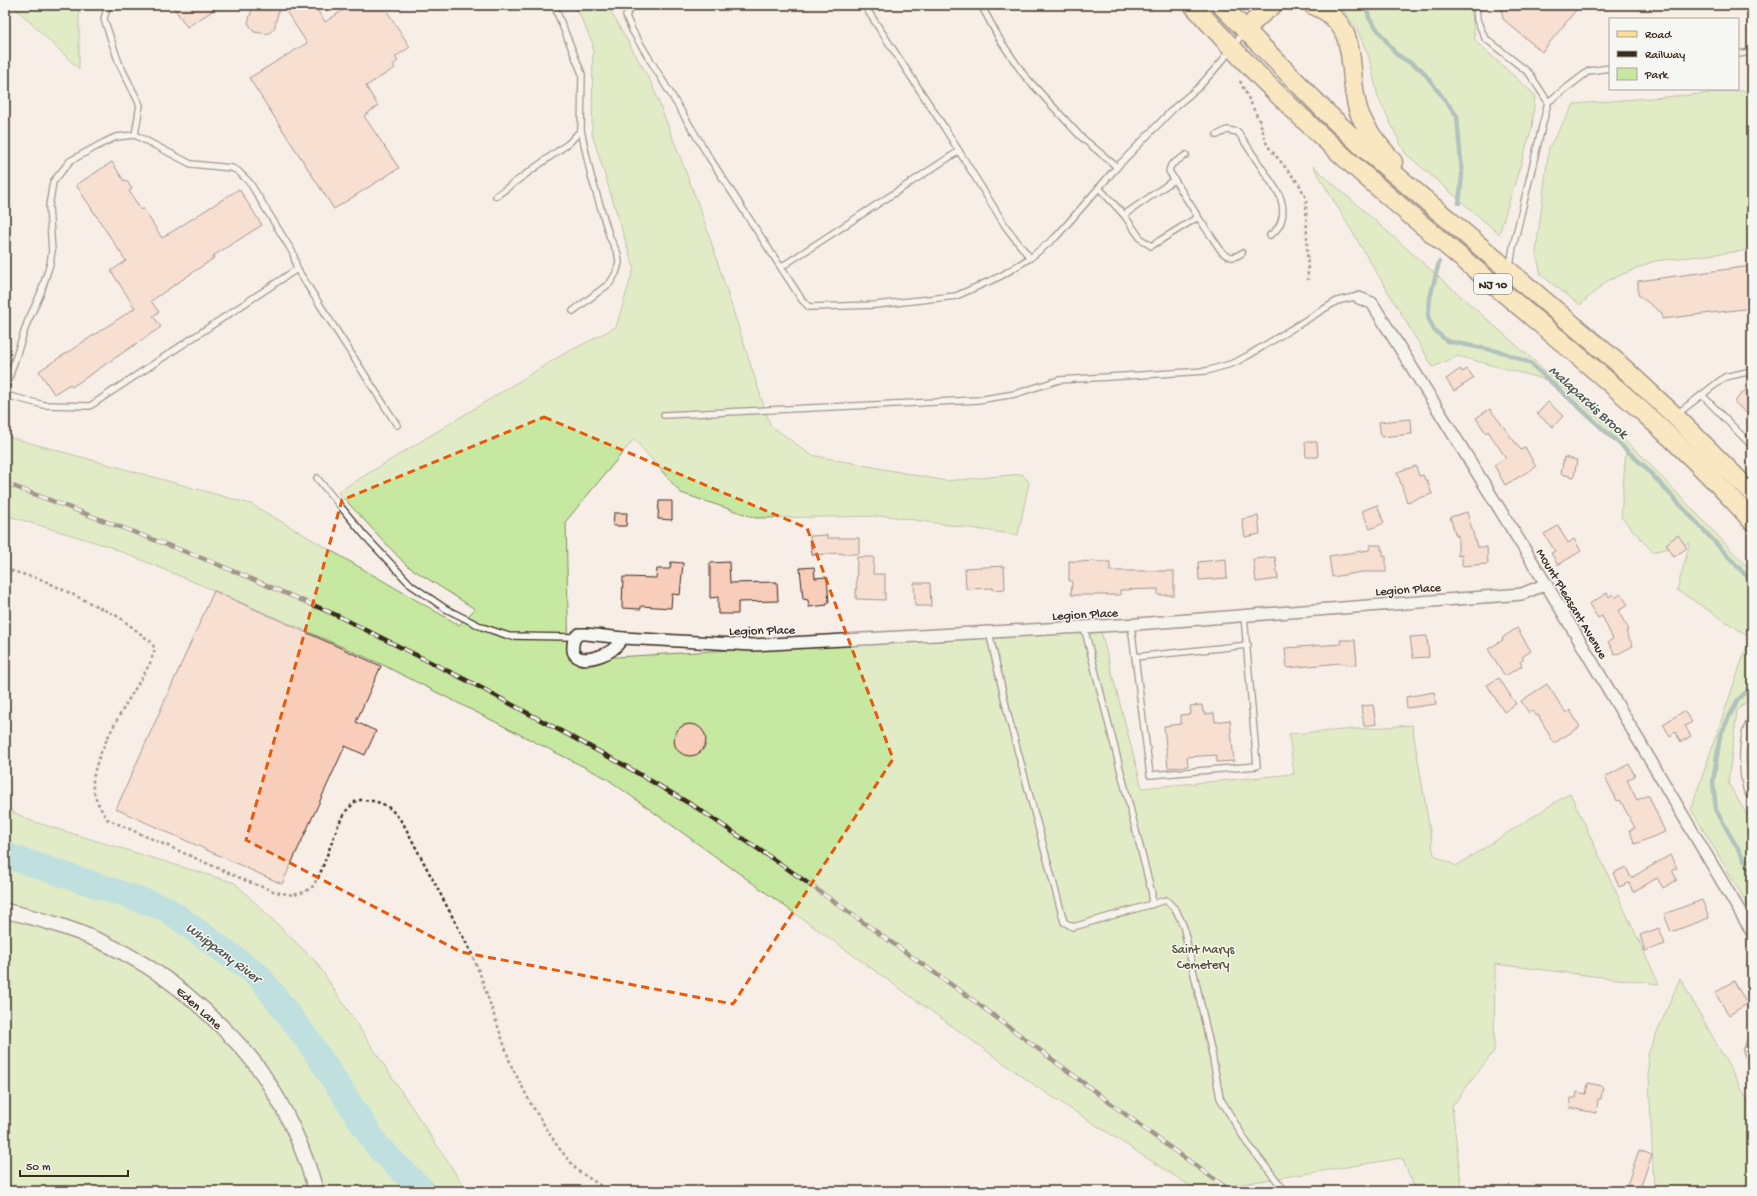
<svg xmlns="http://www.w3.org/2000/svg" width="1757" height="1196" font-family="'Gochi Hand',sans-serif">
<rect width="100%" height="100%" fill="#f6eee7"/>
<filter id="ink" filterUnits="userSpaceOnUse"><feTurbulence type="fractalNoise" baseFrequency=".025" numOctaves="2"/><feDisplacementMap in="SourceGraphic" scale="8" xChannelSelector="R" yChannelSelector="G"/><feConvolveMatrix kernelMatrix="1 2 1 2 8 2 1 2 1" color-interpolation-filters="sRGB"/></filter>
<g filter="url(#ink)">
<!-- green -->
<g fill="#c7e8a1" stroke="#818960">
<path d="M12 5H79V69Z"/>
<path d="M575 5H607L651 82 702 214 770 425 811 455 946 481 1022 474 1029 482 1018 535 887 516 756 518 681 493 634 439 566 521 569 660 984 634 1100 628 1142 788 1294 774 1289 734 1412 725 1434 855 1456 866 1570 793 1659 984 1495 964 1494 1051 1452 1106 1462 1191H1416L1402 1158 1229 1186 1225 1191H1198L1037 1087 606 778 379 663 213 590 108 546 5 515V436L251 504 459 625 475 609 406 565 338 492 562 355 616 327 634 268 592 134 593 44Z"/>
<path d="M1336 5H1471L1475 41 1535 95 1532 128 1499 234 1405 153 1378 97 1369 57 1356 27 1342 9Z"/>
<path d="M1752 90V250L1654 261 1607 281 1580 305 1541 275 1536 252 1549 147 1574 104Z"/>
<path d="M1313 166 1641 455 1752 572V696L1737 711 1728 783 1752 823V912L1691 809 1750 637 1677 590 1690 543 1653 552 1621 517 1626 448 1547 380 1458 356 1433 367Z"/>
<path d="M5 808 31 821 235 883 316 962 467 1191H5Z"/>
<path d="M1680 978 1752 1108V1191H1654L1648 1054Z"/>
</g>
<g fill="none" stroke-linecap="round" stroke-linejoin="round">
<!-- stream -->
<g stroke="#638d8b" stroke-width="4.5">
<path d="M1366 5 1369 18 1396 54 1422 70 1457 116 1462 175 1459 203"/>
<path d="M1439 262 1430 298 1428 317 1434 330 1447 341 1502 352 1530 363 1644 466 1752 582"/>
<path d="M1752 686 1737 701 1720 736 1713 782 1716 810 1752 874"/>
</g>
<!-- river -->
<path stroke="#7ecfd4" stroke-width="26" d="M5 855 165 908 259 976 310 1043 378 1147 423 1191"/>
</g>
<!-- building -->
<g fill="#f8cdb9" stroke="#3b2a1e">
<path d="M172 5H222L187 27Z"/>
<path d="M253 5H280L274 29 268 34 254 32 248 23Z"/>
<path d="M282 5H314L325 22 351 5H383L410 47 395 57 398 61 393 65 395 68 366 86 378 106 364 116 399 168 334 209 249 78 307 43Z"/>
<path d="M1501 5H1580L1542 52 1503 19Z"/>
<path d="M112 162 124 181 126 180 132 189 129 191 141 210 143 208 162 238 239 189 262 225 213 256 214 258 151 301 159 312 153 316 161 327 72 387 70 384 54 394 39 371 135 308 111 271 126 261 76 185Z"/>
<path d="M1752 266V308L1662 319V313L1638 295V281Z"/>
<path d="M1460 369 1462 372 1467 369 1474 378 1454 391 1446 379Z"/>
<path d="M1752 383V418L1734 402Z"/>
<path d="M1548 402 1563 416 1553 427 1537 414Z"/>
<path d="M1490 409 1521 450 1525 447 1536 467 1505 485 1494 465 1506 458 1488 431 1486 433 1476 418Z"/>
<path d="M1411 419 1412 434 1381 437 1379 422Z"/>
<path d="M1305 442H1317L1318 457H1306Z"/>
<path d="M1564 457 1577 460 1574 477 1561 474Z"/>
<path d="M1416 466 1419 476 1423 475 1425 480H1427L1432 494 1407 502 1397 472Z"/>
<path d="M659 501H672V520L658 519Z"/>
<path d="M1377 505 1384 523 1370 529 1362 511Z"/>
<path d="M1467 512 1477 547H1487L1488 564 1462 566V555L1458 556V535L1456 536 1450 517Z"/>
<path d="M614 513H627L626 526H613Z"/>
<path d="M1258 516 1260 534 1245 537 1242 519Z"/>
<path d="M1558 526 1568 543 1574 539 1581 551 1558 565 1551 553 1555 551 1544 534Z"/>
<path d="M827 535V538H859V554H842V553L812 555 810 536Z"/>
<path d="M1678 535 1687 548 1674 557 1666 544Z"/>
<path d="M1370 545H1381V550H1383V557L1386 556V572H1362L1332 577 1329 556 1369 550Z"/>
<path d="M857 557H874L873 574H885V600L856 599Z"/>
<path d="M1275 557 1278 579 1256 582 1253 559Z"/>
<path d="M1226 559 1227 578 1199 580 1198 562Z"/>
<path d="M1069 561 1110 562V571H1174V595H1158V589L1120 590V595H1071L1072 581H1069Z"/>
<path d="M671 562 683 563 680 595 672 594 671 608 641 606V609L622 608 623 577 656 578 657 569H670Z"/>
<path d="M729 562 730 583 777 582 778 601 738 602V614H718V597L710 598V563Z"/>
<path d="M1004 566 1005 589 993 590V588L966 589 965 568Z"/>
<path d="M814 567 815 578 827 577 829 603H827V605L809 607 808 600 803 599 800 568Z"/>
<path d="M914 583H930L931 606H915Z"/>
<path d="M214 591 381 666 356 722 376 731 365 755 345 746 282 884 116 809Z"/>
<path d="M1607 593 1609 597 1613 594 1615 598 1621 594 1628 605 1618 611 1629 630 1626 632 1633 646 1618 654 1617 653 1615 654 1608 642 1613 639 1602 616 1598 618 1589 604Z"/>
<path d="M1517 628 1531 651 1522 657 1524 659 1520 662 1522 666 1505 676 1488 649 1503 640 1502 638Z"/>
<path d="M1427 636 1429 657 1413 658 1410 637Z"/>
<path d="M1340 640H1355L1357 665 1341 664V663L1287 668 1285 648 1341 644Z"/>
<path d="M1499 678 1516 704 1504 712 1487 685Z"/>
<path d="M1547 684 1566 713 1570 710 1580 727 1554 743 1538 715 1536 716 1532 711 1529 713 1521 701Z"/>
<path d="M1434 692 1436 704 1407 708 1406 697Z"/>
<path d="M1202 705 1203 712H1205V714L1214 713 1215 722 1230 720 1234 761 1217 762 1216 755 1187 757 1188 766 1168 768 1164 726 1181 724V715L1191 714 1190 706Z"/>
<path d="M1373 705 1376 724 1364 726 1361 706Z"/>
<path d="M1684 711 1692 722 1685 726 1691 736 1681 742 1675 732 1670 736 1663 724Z"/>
<circle cx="690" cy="740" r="16"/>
<path d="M1629 764 1635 776 1627 780 1637 800 1646 796H1649L1665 832 1635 844 1629 830 1635 828 1620 800 1617 801 1605 777Z"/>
<path d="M1670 855 1677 868 1672 870 1677 880 1663 888 1657 878 1633 892 1629 883 1619 887 1613 873 1626 867 1631 878Z"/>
<path d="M1702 900 1709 918 1671 932 1664 914Z"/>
<path d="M1659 928 1665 944 1645 951 1640 935Z"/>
<path d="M1734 981 1747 1004 1729 1015 1715 993Z"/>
<path d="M1588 1083 1603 1086 1601 1099H1598L1596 1113 1570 1108 1571 1098H1576L1577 1092 1586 1094Z"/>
<path d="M1639 1150 1652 1155 1639 1190 1627 1185Z"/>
</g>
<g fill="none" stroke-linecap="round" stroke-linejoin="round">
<defs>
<g id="service">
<path d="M108 5 104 19 119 63 140 105 135 135"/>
<path d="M554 5 582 74 581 130 591 176 610 238 618 254 619 263 616 273 610 283 573 311"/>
<path d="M632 5 626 16 632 30 709 157 802 300 809 307 876 305 956 296 1001 276 1030 258 1056 237 1117 167 1080 136 1024 75 1000 40 981 5"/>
<path d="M864 5 944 127 1006 227 1030 258"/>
<path d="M1476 5 1477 20 1485 38 1529 73 1548 102"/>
<path d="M1738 54 1752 52"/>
<path d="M1217 135 1227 130 1238 132 1279 194C1285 208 1285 226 1270 235"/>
<path d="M1186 155 1171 165 1169 171 1198 217"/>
<path d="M1117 167 1175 107 1199 87 1222 61 1243 33"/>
<path d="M1099 188 1124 215 1141 239 1151 246 1198 217 1222 252C1230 259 1234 258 1242 253"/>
<path d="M496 196 569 143 581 130"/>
<path d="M1124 215 1174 180"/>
<path d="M781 267 959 151"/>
<path d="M1510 267 1513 247 1548 102 1589 71 1610 68"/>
<path d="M5 390 27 323 40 295 50 264 52 251 49 206 53 182 70 161 103 143 116 137 135 135 191 164 232 168 238 171 250 183 293 253 297 269 397 425"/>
<path d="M5 395 44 405 90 406 297 269"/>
<path d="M1702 395 1752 446"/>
<path d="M1677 414 1725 377 1752 371"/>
<path d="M664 415 978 400 1015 394 1059 380 1206 371 1234 363 1249 355 1337 301 1354 297 1359 298"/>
<path d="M317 478 365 536 411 585 446 609 482 627 509 636 575 637"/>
<path d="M1131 625 1150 775 1257 766 1244 616"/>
<path d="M1084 627 1152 894 1151 905"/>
<path d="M989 632 1009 719 1064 922 1073 927 1166 900 1176 910 1183 925 1212 1054 1220 1098 1247 1143 1285 1191"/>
<path d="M1135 657 1248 645"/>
<path d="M1752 719C1740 733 1742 771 1746 788 1747 792 1750 796 1752 799"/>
<path d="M1752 1039 1746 1050 1752 1064"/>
</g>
<g id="minor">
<path d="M1359 298 1372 303 1546 584 1752 932"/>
<path d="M579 634H586L623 638C620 642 616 647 612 650 601 658 570 667 573 645 573 640 575 637 579 634Z"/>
<path d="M623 638 753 645 1137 624 1522 594 1546 584"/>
</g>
<path id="tertiary" d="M5 911C22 914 38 919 55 924 121 945 174 978 223 1028 237 1042 251 1057 262 1073 286 1109 304 1149 316 1191"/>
<g id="primary">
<path d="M1193 5C1224 40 1257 75 1291 107 1368 183 1454 251 1537 321 1612 384 1687 447 1752 521"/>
<path d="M1221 5 1329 115 1365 149 1618 363 1675 416 1752 493"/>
<path d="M1313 5C1362 24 1346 69 1358 109 1364 129 1380 146 1393 162"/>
<path d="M1245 31 1258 17 1273 5"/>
</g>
</defs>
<!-- service casing -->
<use href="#service" stroke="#3b2a1e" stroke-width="8"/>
<!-- minor casing -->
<use href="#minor" stroke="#3b2a1e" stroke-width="14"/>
<!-- tertiary casing -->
<use href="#tertiary" stroke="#3b2a1e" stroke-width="17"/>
<!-- primary casing -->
<use href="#primary" stroke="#3b2a1e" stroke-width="21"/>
<!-- path -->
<g stroke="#3b2a1e" stroke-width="2.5" stroke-dasharray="3 3" stroke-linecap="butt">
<path d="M1240 81 1260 122 1267 145 1299 184 1306 198 1308 280"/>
<path d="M5 569 43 580 119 617 151 642 155 649 150 663C134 693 90 756 93 788 95 799 101 810 107 819L249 882 276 892 293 895 305 892 313 886 320 874 339 823 347 810 357 800C382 800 390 805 404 825L471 952 480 974 511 1065 531 1104 558 1147 578 1171 609 1191"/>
</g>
<!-- service -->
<use href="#service" stroke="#f6f6f2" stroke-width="5.5"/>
<!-- minor -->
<use href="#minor" stroke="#f6f6f2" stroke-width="11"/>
<!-- tertiary -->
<use href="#tertiary" stroke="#f6f6f2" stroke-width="14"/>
<!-- primary -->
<use href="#primary" stroke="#fdde96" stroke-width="18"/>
<defs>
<path id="rail" d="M5 483 212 562 334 614 472 683 622 764 697 808 785 867 973 1000 1161 1141 1231 1191"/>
</defs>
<!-- rail casing -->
<use href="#rail" stroke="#3b2a1e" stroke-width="4.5"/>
<!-- rail -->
<use href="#rail" stroke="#f6f6f2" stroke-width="3" stroke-dasharray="9" stroke-linecap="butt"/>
</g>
</g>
<!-- marked area -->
<path d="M0 0H1757V1196H0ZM544 417 807 528 893 759 733 1004 461 952 246 840 342 500Z" fill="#f6eee7" fill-opacity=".55" fill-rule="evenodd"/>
<path fill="none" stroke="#e8590c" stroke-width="3" stroke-dasharray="8 5" stroke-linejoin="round" d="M544 417 807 528 893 759 733 1004 461 952 246 840 342 500Z"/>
<g text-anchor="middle" stroke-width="3" stroke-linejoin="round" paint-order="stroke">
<!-- shield labels -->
<rect fill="#f6f6f2" stroke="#73675e" stroke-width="1" x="1474" y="274" width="38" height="20" rx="3"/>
<g font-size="12" font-weight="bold" fill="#3b2a1e">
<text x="1493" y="288">NJ 10</text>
</g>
<!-- street labels -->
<g font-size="13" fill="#3b2a1e" stroke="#f6f6f2">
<text transform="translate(1408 588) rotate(-4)" y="5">Legion Place</text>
<text transform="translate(1573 603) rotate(59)" y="5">Mount Pleasant Avenue</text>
<text transform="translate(1085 613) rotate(-3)" y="5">Legion Place</text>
<text transform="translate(762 629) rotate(-1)" y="5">Legion Place</text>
<text transform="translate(200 1007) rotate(42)" y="5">Eden Lane</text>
</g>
<!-- park labels -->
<g font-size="13" fill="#575038" stroke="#f6f6f2">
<text x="1203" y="953">Saint Marys<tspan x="1203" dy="15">Cemetery</tspan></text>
</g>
<!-- water labels -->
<g font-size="14" font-style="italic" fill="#4c534c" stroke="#f6f6f2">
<text transform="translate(1589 401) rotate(42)" y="5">Malapardis Brook</text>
<text transform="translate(224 952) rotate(37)" y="5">Whippany River</text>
</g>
</g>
<!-- margin -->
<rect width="1757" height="1196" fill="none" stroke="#f6f6f2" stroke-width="20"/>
<rect x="10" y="10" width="1737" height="1176" fill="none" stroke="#3b2a1e" stroke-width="1.5" filter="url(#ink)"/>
<!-- legend -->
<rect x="1609" y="18" width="130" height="72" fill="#f6f6f2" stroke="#aba49d"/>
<rect x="1617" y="31" width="20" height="6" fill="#fdde96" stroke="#aba49d"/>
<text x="1645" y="38" font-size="12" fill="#3b2a1e">Road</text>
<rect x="1617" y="51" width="20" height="6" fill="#3b2a1e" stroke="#aba49d"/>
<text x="1645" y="58" font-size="12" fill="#3b2a1e">Railway</text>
<rect x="1617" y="68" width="20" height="12" fill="#c7e8a1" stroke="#aba49d"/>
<text x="1645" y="78" font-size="12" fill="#3b2a1e">Park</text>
<!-- scale -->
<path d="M20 1170v6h108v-6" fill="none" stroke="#3b2a1e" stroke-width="2"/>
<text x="26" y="1170" font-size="12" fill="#3b2a1e" stroke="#f6f6f2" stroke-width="3" paint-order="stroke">50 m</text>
</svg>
